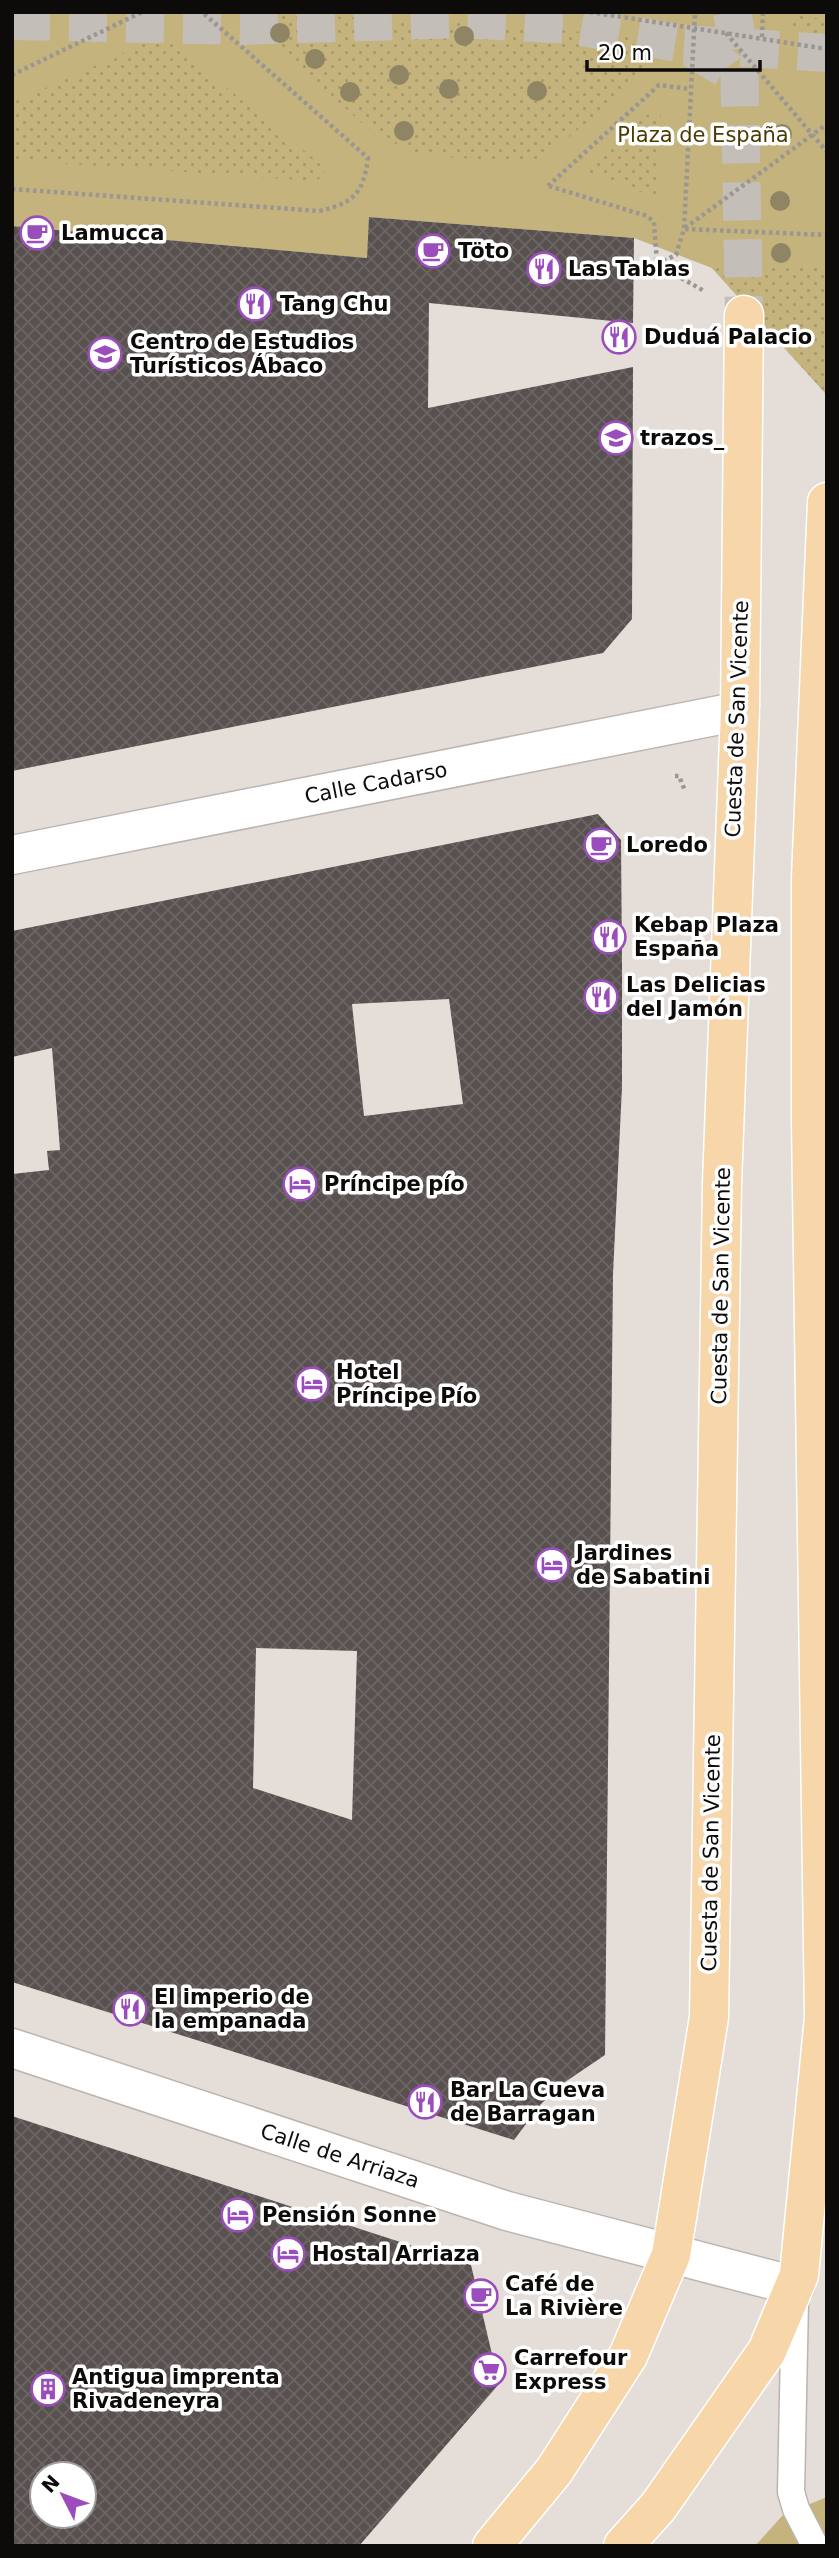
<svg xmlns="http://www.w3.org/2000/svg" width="839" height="2558" font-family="'DejaVu Sans',sans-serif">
<defs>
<pattern id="garden-dots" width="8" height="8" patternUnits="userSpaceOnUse" patternTransform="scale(1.75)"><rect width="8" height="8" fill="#c4b37c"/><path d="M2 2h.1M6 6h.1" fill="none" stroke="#a7996a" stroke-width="1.8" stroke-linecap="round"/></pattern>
<pattern id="building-cross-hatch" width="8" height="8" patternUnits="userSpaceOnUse" patternTransform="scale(1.75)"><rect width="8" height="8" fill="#58514f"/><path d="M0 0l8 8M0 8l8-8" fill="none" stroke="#6b6563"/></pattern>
</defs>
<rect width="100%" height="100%" fill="#e4ddd8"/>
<!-- park -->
<g fill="#c4b37c">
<path d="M12 12H827V395L712 268 634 238 370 217 367 258 12 226Z"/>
<path d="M827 2497V2546H755L783 2515Z"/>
</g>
<!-- garden -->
<g fill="url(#garden-dots)">
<path d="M790 13 827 20V35L788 28Z"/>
<path d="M274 14 467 22 628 36 644 47 648 64 613 101 545 157 520 162 417 155 371 131 267 39 261 32V22Z"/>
<path d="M152 40 168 41 177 47 323 166 326 176 314 181 12 160V103Z"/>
<path d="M653 110 661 114 659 199 588 172 587 166Z"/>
<path d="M712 268H827V395Z"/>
</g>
<!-- building -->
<g fill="url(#building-cross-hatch)" fill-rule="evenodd">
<path d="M369 217 634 238 633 323 429 303 428 408 633 367 632 619 603 653 12 771V226L367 258Z"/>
<path d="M598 814 621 840 622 968V1087L613 1274 605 2055 565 2082 541 2104 514 2140 12 1982V1174L49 1170 47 1151 60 1150 52 1048 12 1057V931ZM449 999 463 1104 364 1116 352 1004ZM256 1648 357 1651 352 1820 253 1788Z"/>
<path d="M12 2116 471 2265 499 2384 359 2546H12ZM42 2474H84V2516H42Z"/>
</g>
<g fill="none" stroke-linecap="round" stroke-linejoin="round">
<!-- secondary-tunnel -->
<path stroke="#c4beb9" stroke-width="38" stroke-dasharray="38 19" stroke-linecap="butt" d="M684 44 827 53"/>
<!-- primary-tunnel -->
<g stroke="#c4beb9" stroke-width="38" stroke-dasharray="38 19" stroke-linecap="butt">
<path d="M732 12 739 48 744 315"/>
<path d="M12 21 241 26 462 19 570 25 684 44 725 68 740 90"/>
</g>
<defs>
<path id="lane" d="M795 2301 791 2492 796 2509 815 2546"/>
<g id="street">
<path d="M12 855 740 711"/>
<path d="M12 2048 507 2211 795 2286"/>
</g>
<g id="primary">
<path d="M492 2546 554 2471 628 2356 671 2255 709 2017 722 1184 740 711 744 315"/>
<path d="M623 2546 658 2507 767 2351 799 2275 824 2017 811 1120V878L827 502"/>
</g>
</defs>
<!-- lane casing -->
<use href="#lane" stroke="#bcb4b0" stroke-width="29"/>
<!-- street casing -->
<use href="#street" stroke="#bcb4b0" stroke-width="41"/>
<!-- primary casing -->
<use href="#primary" stroke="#fff" stroke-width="41"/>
<!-- path -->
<g stroke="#9b9692" stroke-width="4.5" stroke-dasharray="3.5 3.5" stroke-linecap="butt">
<path d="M590 12 827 49"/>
<path d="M726 33 827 152"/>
<path d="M762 37 763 12"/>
<path d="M12 75 142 12"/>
<path d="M548 186 659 85 690 89"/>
<path d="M549 186 647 216 654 222 657 264"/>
<path d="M12 189 319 211C354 203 363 194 368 158L202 12"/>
<path d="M685 228 827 124"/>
<path d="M685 229 827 235"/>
<path d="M657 264 676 255 684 229 695 12"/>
<path d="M657 264 704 291"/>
<path d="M675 776H679L685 791"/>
</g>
<!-- lane -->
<use href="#lane" stroke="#fff" stroke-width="26"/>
<!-- street -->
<use href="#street" stroke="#fff" stroke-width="38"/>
<!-- primary -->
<use href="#primary" stroke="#f7d6aa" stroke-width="38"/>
</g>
<!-- trees -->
<g fill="#8f8463">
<circle cx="280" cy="33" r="10"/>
<circle cx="464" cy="36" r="10"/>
<circle cx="315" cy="59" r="10"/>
<circle cx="399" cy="75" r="10"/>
<circle cx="449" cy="89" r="10"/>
<circle cx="537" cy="91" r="10"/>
<circle cx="350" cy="92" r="10"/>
<circle cx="404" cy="131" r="10"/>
<circle cx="782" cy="134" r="10"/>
<circle cx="780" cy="201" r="10"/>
<circle cx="781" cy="253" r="10"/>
</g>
<!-- icons -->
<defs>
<symbol id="cafe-ring" viewBox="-11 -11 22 22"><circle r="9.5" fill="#fff" stroke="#9b4dbe" stroke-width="1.5"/><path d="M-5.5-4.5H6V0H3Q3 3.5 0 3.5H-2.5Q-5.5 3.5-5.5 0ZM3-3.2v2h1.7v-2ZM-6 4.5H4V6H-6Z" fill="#9b4dbe"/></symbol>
<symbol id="restaurant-ring" viewBox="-11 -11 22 22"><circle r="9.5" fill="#fff" stroke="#9b4dbe" stroke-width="1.5"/><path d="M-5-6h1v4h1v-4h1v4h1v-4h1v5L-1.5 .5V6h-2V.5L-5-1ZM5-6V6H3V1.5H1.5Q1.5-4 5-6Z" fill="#9b4dbe"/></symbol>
<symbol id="school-ring" viewBox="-11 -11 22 22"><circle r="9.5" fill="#fff" stroke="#9b4dbe" stroke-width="1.5"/><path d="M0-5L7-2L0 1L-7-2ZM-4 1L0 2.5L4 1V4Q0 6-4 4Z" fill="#9b4dbe"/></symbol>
<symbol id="university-ring" viewBox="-11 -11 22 22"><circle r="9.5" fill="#fff" stroke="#9b4dbe" stroke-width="1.5"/><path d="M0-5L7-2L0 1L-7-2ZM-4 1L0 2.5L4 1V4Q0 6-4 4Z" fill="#9b4dbe"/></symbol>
<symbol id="hotel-ring" viewBox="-11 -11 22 22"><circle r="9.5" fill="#fff" stroke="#9b4dbe" stroke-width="1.5"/><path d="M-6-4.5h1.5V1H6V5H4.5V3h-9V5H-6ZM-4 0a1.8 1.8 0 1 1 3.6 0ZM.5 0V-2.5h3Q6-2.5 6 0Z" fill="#9b4dbe"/></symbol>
<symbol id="supermarket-ring" viewBox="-11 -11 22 22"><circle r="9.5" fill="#fff" stroke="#9b4dbe" stroke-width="1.5"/><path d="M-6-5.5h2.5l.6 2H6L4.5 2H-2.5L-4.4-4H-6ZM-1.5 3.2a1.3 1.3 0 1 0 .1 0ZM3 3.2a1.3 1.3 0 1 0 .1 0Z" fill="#9b4dbe"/></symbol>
<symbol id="building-ring" viewBox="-11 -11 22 22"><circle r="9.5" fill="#fff" stroke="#9b4dbe" stroke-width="1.5"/><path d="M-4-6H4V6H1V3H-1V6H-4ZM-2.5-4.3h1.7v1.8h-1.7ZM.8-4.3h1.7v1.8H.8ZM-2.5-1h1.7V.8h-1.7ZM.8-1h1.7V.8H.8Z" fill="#9b4dbe"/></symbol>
</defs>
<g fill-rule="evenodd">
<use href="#cafe-ring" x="18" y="214" width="38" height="38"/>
<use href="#cafe-ring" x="414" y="232" width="38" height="38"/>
<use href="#restaurant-ring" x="525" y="250" width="38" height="38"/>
<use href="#restaurant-ring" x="236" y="285" width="38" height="38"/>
<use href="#restaurant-ring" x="600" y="318" width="38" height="38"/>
<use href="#school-ring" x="86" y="335" width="38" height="38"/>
<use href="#university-ring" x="597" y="419" width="38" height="38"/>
<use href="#cafe-ring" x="582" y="826" width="38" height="38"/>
<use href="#restaurant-ring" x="590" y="918" width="38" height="38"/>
<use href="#restaurant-ring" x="582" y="978" width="38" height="38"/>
<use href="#hotel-ring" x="281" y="1165" width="38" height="38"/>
<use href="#hotel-ring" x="293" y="1365" width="38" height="38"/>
<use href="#hotel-ring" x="533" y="1546" width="38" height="38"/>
<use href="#restaurant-ring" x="111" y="1990" width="38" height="38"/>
<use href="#restaurant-ring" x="406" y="2083" width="38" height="38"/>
<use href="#hotel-ring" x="219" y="2196" width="38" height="38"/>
<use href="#hotel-ring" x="269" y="2235" width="38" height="38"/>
<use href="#cafe-ring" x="462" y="2277" width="38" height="38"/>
<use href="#supermarket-ring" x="470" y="2351" width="38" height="38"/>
<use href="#building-ring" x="29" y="2370" width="38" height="38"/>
</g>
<g text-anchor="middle" stroke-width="7" stroke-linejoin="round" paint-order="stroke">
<!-- park labels -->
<g font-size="21" fill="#4a3b03" stroke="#fff">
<text x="703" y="142">Plaza de España</text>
</g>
<!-- poi labels -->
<g font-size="21" font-weight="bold" fill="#0d0b09" stroke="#fff" text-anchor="start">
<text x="61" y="240">Lamucca</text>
<text x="458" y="258">Töto</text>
<text x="568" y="276">Las Tablas</text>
<text x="280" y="311">Tang Chu</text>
<text x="644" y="344">Duduá Palacio</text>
<text x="130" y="349">Centro de Estudios<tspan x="130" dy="24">Turísticos Ábaco</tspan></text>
<text x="640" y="445">trazos_</text>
<text x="626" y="852">Loredo</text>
<text x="634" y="932">Kebap Plaza<tspan x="634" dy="24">España</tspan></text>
<text x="626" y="992">Las Delicias<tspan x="626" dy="24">del Jamón</tspan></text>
<text x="324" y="1191">Príncipe pío</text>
<text x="336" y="1379">Hotel<tspan x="336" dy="24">Príncipe Pío</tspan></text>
<text x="576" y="1560">Jardines<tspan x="576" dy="24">de Sabatini</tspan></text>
<text x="154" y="2004">El imperio de<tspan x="154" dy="24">la empanada</tspan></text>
<text x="450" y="2097">Bar La Cueva<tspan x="450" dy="24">de Barragan</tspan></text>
<text x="262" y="2222">Pensión Sonne</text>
<text x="312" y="2261">Hostal Arriaza</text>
<text x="505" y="2291">Café de<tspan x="505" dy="24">La Rivière</tspan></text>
<text x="514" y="2365">Carrefour<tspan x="514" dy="24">Express</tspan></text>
<text x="72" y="2384">Antigua imprenta<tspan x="72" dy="24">Rivadeneyra</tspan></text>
</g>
<!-- street labels -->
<g font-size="21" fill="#0d0b09" stroke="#fff">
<text transform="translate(737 719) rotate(-88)" y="7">Cuesta de San Vicente</text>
<text transform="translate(376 783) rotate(-11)" y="7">Calle Cadarso</text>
<text transform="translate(721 1286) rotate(-89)" y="7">Cuesta de San Vicente</text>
<text transform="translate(711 1853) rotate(-89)" y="7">Cuesta de San Vicente</text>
<text transform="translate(340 2156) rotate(18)" y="7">Calle de Arriaza</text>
</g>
</g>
<!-- border -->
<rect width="839" height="2558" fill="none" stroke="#0d0b09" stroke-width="28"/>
<!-- north arrow -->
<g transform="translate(63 2495) rotate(312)"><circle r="33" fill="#ffffff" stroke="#9e9d9d" stroke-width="2"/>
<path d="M0-5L12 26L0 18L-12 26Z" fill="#9b4dbe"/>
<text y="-10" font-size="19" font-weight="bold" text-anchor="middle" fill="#0d0b09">N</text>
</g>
<!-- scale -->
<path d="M587 60v10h173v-10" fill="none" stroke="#0d0b09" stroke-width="3.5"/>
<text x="598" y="60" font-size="21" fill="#0d0b09" stroke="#ffffff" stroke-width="5" paint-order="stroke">20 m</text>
</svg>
